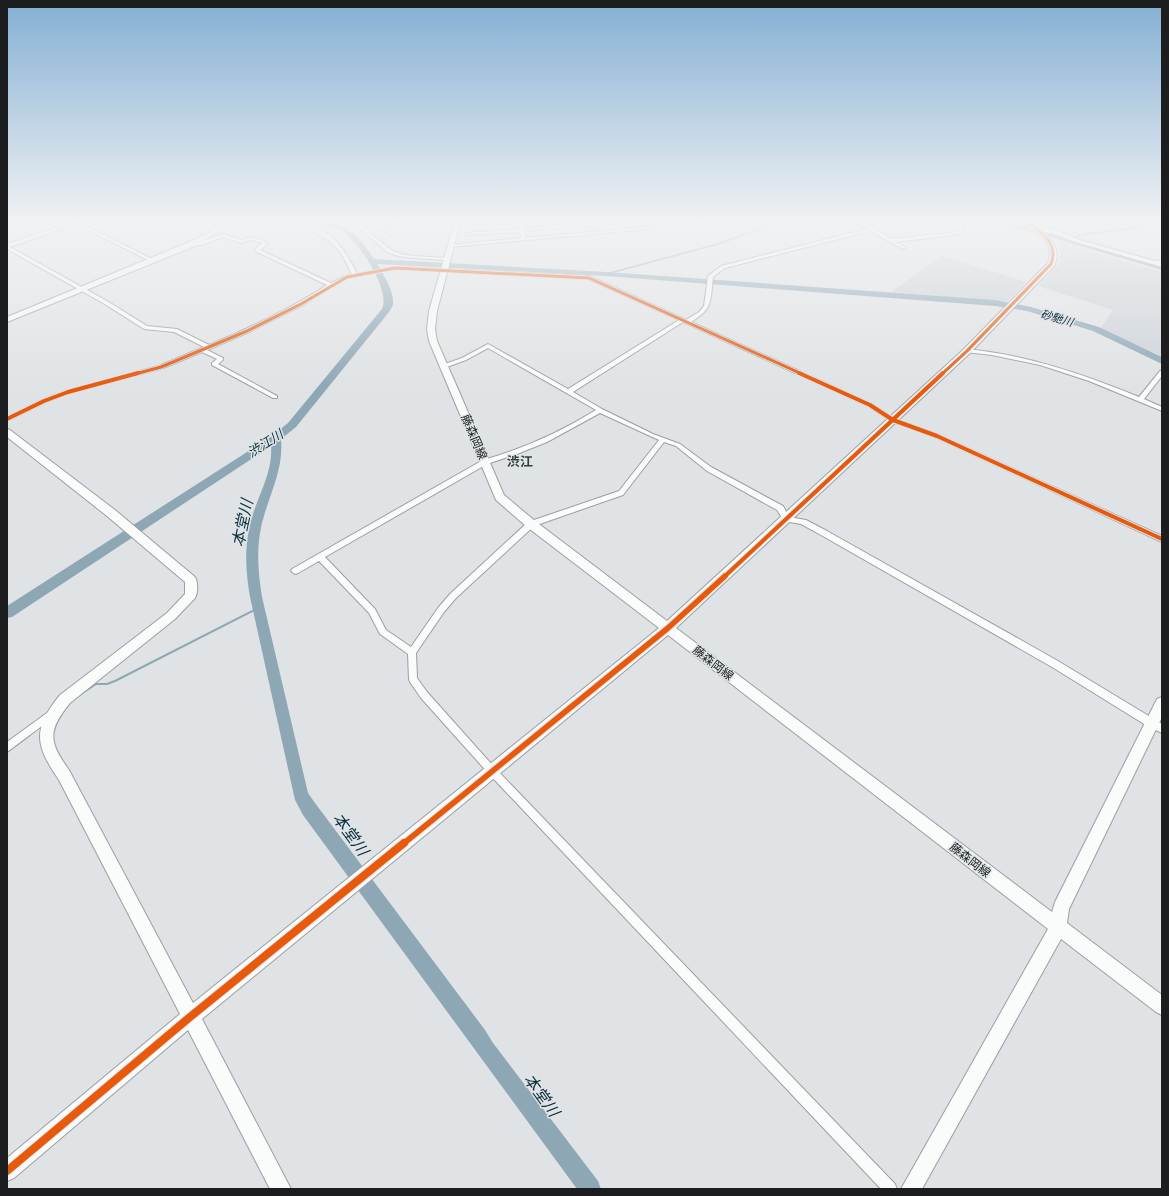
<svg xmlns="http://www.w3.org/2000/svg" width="1169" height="1196" font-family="Barlow,'Noto Sans JP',sans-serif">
<rect width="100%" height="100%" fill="#e0e3e5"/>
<!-- built -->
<g fill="#cdd3d8">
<path d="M1058 242 1162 272V356L1100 329 1113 310 1038 286 1058 265 1061 251Z"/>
<path d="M942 256 1027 282 1007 302 891 292Z"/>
</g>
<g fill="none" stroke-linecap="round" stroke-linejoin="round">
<!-- stream-far1 -->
<g stroke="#8ea7b5" stroke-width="1.5">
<path d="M1060 238H1068"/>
<path d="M1072 238 1080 235 1162 224"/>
<path d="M606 274 718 244 773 224 872 220"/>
</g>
<!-- stream -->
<g stroke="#8ea7b5" stroke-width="2">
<path d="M78 696 96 684H107L115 681 258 608"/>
<path d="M7 752 30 735"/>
</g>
<!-- river -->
<g fill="#8ea7b5" fill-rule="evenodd">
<path d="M310 220C343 220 357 232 374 259L606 272 995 300 1031 307 1099 327 1162 357V364L1093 331 1027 311 995 306 606 276 377 264C383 274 394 291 393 303 393 306 391 309 389 312L296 427 281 439C284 469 269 495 262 523 256 548 258 572 262 597L308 793 315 803 485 1030 493 1043 598 1181 601 1189H577L303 815 295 800 250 597C245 568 244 542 253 514 260 492 273 470 271 446L12 617 7 618V606L272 436 288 423 382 309C391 290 359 242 342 231 333 226 317 226 310 220Z"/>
<path d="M991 220H1003L1162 265V270Z"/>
</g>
<defs>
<g id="street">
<path d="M345 220H350L357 224V222H359L365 225 412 220H429L427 221 382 226 393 233V234L391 235 377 226 363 227 391 250 401 254 413 256 447 258 449 259 447 260 413 258 398 256 387 252 363 231Z"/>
<path d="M500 220H522L521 221 524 228 588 223 587 220H591L593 224 591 225 525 231 526 238 722 220H740L738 221 450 247 448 246 450 245 521 238 520 232 467 235 465 234 467 233 519 229 516 221 456 226 454 225 456 224Z"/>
<path d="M854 220H859L892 239 957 232 961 220H965L961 234 896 242 905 247V248L903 249 870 231 725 268 713 277C710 301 714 308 691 322L872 404 895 419 939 435 1162 536V542L935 437 891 421 868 406 683 322 573 392 602 409 653 434 680 444 711 467 783 506 789 517 806 520 827 531 1058 661 1162 724V733L1149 727 1052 667 821 535 801 524 784 521 777 510 707 471 676 446 664 442 623 495 534 526 456 598 444 612 416 653 417 678 427 692 495 768 895 1184 897 1189H881L489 774 421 698 410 682 409 679 408 654 380 634 369 613 319 561 298 573 295 574 291 571 292 569 483 460C523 449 560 432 596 410L488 348 466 360 444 368 441 366 442 365 462 358 488 344 568 389 679 320 588 279 395 269 348 278 333 286 303 305 249 332 207 350 223 358V360L218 364 277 396V398H273L212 365V363L217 359 202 352 163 368 70 393 46 402 7 421V417L42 400 66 391 159 366 204 347 174 332 144 329 103 303 7 249V244L76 221 154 260 150 261 76 224 10 247 107 301 147 326 177 329 209 345C250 328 290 309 327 285L255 251V249L262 243 252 240 241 243 223 237 205 244 186 248 184 247 223 234 241 240 252 237 267 242V244L260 250 331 283 345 276 352 275C343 254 336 243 315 232V230C334 230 350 259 357 274L395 267 589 276 686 320 699 312 704 306 708 276 721 266 867 229ZM600 413 659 440 619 491 528 522 450 594 438 608 411 647 386 630 375 609 325 557 487 464 517 454 547 442Z"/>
<path d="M1162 260V262L1151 263 1149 262Z"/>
<path d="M967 349C1027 355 1083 374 1139 397L1160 371 1162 370V376L1144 399 1162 407V411L1089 381 1040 365 992 355 965 352 964 351Z"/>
<path d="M51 710 54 711 56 714 54 717 7 752V742Z"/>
</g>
<g id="secondary">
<path d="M226 220H233L211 236 188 249 7 322V317L182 245 207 234Z"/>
<path d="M455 220H461L437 311 435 329 437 341 504 495 535 521 667 621 964 349 1048 263C1057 240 1034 233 1021 220H1029L1038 227 1055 230 1080 240 1162 263V267L1076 242 1052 233 1044 232C1054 242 1061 252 1054 266L970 353 676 628 1052 912 1055 902 1157 699 1162 697V717L1069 909 1067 923 1162 995V1015L1156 1012 1061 939 922 1189H901L1048 929 668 635 202 1019 291 1189H270L188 1030 14 1178 7 1181V1158L180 1014 59 780C35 745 32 729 60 695L167 613 185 594V582L107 516 7 437V429L10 430 115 510 195 577C198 582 198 593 195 598L175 619 70 703C47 731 49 742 69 770L193 1003 659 628 527 527 496 500 429 341 427 329 429 311Z"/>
</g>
</defs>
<!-- street casing -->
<use href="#street" stroke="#9c9ea0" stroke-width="2"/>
<!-- secondary casing -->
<use href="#secondary" stroke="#9c9ea0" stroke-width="2"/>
<!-- street -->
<use href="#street" fill="#fafbfb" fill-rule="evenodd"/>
<!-- secondary -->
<use href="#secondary" fill="#fafbfb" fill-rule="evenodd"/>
<defs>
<g id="cycleway-far3">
<path d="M135 374 161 367 247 331 301 304 347 277 395 268 589 278 802 374"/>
<path d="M942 374 967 351 1051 264C1059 242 1040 231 1024 220"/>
</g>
<g id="cycleway-far2">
<path d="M799 373 870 405 893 420 937 436 1162 539"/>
<path d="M7 419 44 401 68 392 138 373"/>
<path d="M724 577 943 373"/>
</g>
<path id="cycleway-far1" d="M403 844 668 628 725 576"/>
<path id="cycleway" d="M7 1171 190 1017 404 843"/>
</defs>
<!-- cycleway-far3 casing -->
<use href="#cycleway-far3" stroke="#dfe4e6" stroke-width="4.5"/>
<!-- cycleway-far2 casing -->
<use href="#cycleway-far2" stroke="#dfe4e6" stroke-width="6"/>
<!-- cycleway-far1 casing -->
<use href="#cycleway-far1" stroke="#dfe4e6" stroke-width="8"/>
<!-- cycleway casing -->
<use href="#cycleway" stroke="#dfe4e6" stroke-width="10"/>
<!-- cycleway-far3 -->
<use href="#cycleway-far3" stroke="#e8590c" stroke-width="3"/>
<!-- cycleway-far2 -->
<use href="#cycleway-far2" stroke="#e8590c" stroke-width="4"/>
<!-- cycleway-far1 -->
<use href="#cycleway-far1" stroke="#e8590c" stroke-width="5.5"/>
<!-- cycleway -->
<use href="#cycleway" stroke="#e8590c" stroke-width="8"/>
</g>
<!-- sky -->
<linearGradient id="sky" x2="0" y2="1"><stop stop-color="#84afd4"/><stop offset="0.57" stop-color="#f1f2f3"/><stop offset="1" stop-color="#f1f2f3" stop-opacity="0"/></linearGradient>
<rect width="1169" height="388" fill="url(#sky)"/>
<g text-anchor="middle" stroke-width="3" stroke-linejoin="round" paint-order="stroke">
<!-- far-water labels -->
<g font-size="11" font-style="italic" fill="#0d2d3d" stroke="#dfe4e6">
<text transform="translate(1057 318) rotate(16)" y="4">砂馳川</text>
</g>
<!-- street labels -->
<g font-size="12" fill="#1b1d1e" stroke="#dfe4e6">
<text transform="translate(474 437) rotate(67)" y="4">藤森岡線</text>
<text transform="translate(713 663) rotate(38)" y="4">藤森岡線</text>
<text transform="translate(970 860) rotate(38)" y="4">藤森岡線</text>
</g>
<!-- water labels -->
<g font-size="13" font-style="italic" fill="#0d2d3d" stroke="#dfe4e6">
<text transform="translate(265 443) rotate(-33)" y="5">渋江川</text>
</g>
<!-- neighbourhood labels -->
<g font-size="13" font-weight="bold" fill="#383c3e" stroke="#dfe4e6">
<text x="520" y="466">渋江</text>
</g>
<!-- near-water labels -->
<g font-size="16" font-style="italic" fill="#0d2d3d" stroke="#dfe4e6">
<text transform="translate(242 523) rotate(-78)" y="6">本堂川</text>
<text transform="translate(351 834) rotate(54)" y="6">本堂川</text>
<text transform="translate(542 1095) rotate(54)" y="6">本堂川</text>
</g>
</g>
<!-- border -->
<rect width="1169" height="1196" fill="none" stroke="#1b1d1e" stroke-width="16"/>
</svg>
